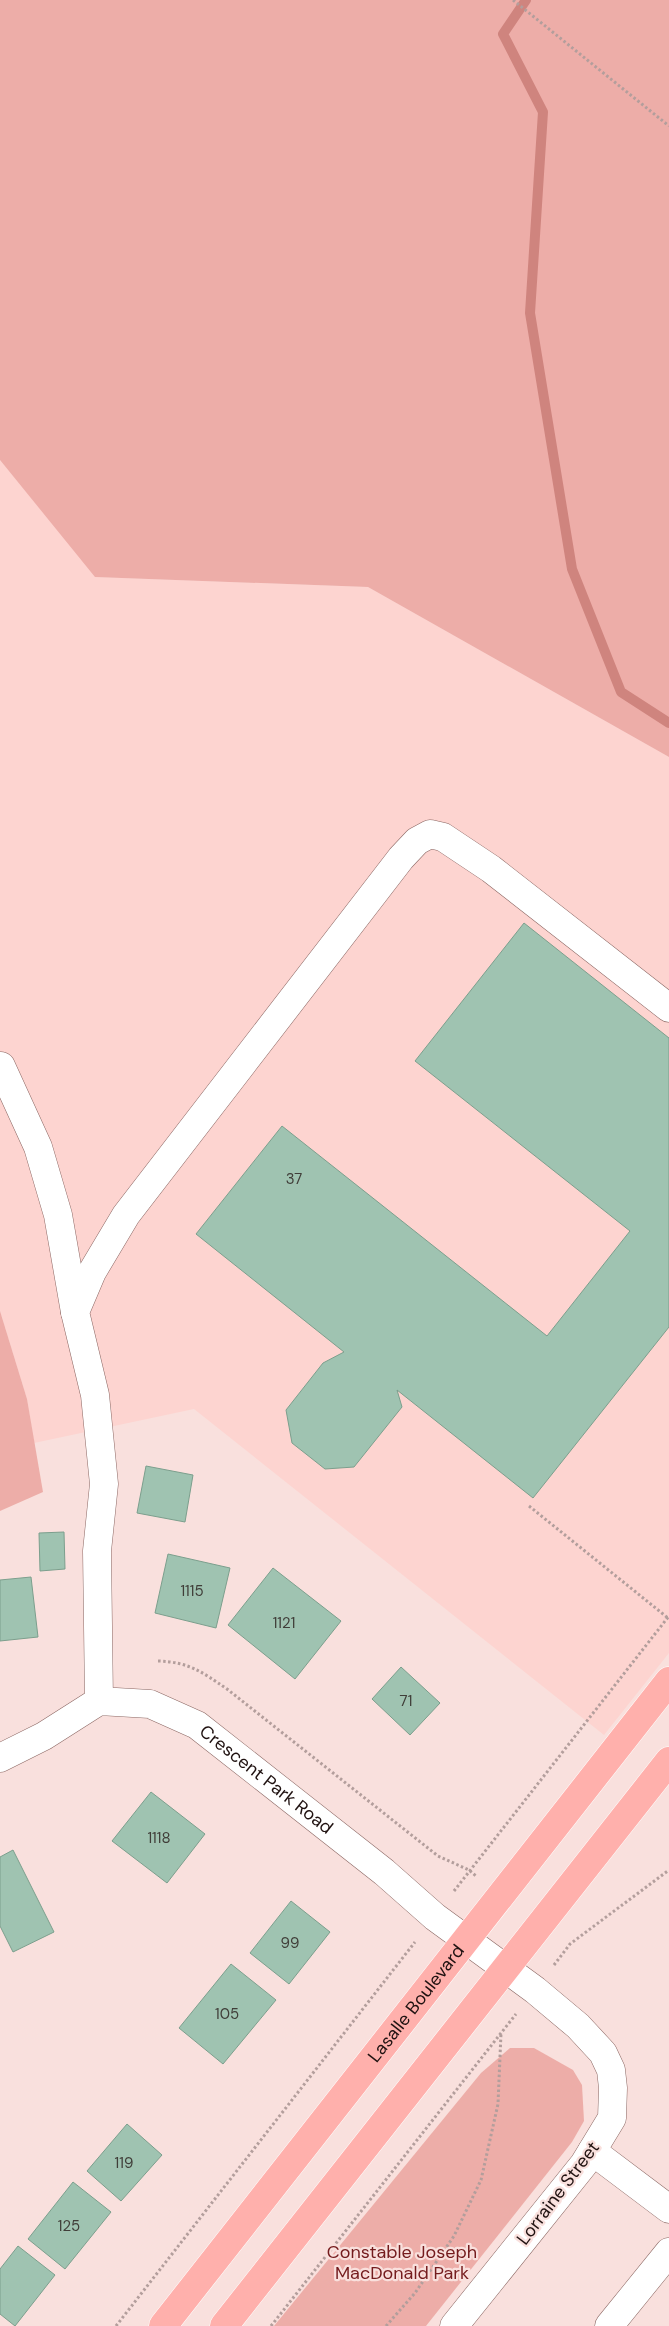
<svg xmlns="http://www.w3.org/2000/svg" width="669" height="2326" font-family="'DM Sans',sans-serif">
<rect width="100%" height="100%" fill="#f9e0dd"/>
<!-- built -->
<path fill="#fdd4d0" d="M0 460 96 577 368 587 669 757V1653L604 1735 194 1409 34 1443 27 1399 0 1311Z"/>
<!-- green -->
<g fill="#edada8">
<path d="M0 0H669V757L368 587 95 577 0 460Z"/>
<path d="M0 1311 27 1399 43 1492 0 1511Z"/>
<path d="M510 2048H534L573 2070 582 2085 584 2121 572 2142 426 2326H274L481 2073Z"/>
</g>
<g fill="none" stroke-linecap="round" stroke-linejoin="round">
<!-- stream -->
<path stroke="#cf847e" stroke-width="10" d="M526 0 503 34 543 112 530 313 572 569 621 692 669 723"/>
</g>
<!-- building -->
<g fill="#9fc3b1" stroke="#7c9f8d">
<path d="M524 923 669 1038V1327L533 1498 397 1390 402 1407 354 1467 325 1469 292 1443 286 1410 323 1363 344 1352 196 1234 282 1126 547 1336 630 1231 415 1061Z"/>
<path d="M146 1466 193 1475 185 1522 137 1513Z"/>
<path d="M64 1532 65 1569 40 1571 39 1533Z"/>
<path d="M168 1554 230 1568 216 1628 155 1613Z"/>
<path d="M273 1568 341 1621 295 1679 228 1625Z"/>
<path d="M31 1577 38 1637 0 1641V1580Z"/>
<path d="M401 1667 440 1703 410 1735 372 1699Z"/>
<path d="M151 1792 205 1834 167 1883 112 1841Z"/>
<path d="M13 1850 54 1932 13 1952 0 1926V1857Z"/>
<path d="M291 1901 330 1932 289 1984 250 1953Z"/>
<path d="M231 1964 276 2000 223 2064 179 2028Z"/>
<path d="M127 2124 162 2155 121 2201 87 2171Z"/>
<path d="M73 2182 111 2212 65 2269 28 2239Z"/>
<path d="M18 2246 55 2275 15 2326 0 2314V2269Z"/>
</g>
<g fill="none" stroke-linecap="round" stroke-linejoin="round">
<defs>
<g id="minor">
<path d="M1 1066 38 1147 58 1215 75 1312"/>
<path d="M99 1701 97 1551 104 1484 95 1395 75 1312 92 1272 126 1215 401 858 417 841 430 834 443 837 491 869 669 1008"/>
<path id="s1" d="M0 1758 44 1736 99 1701 150 1704 197 1725 384 1872 435 1917 535 1990 578 2026 603 2053 611 2070 613 2088 612 2118 584 2164 454 2326"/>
<path d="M592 2151 669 2209"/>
<path d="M609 2326 669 2252"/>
</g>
<g id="major">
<path id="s2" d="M163 2326 669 1681"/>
<path d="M224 2326 669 1761"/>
</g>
</defs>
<!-- minor casing -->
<use href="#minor" stroke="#8b6763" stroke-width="29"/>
<!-- major casing -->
<use href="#major" stroke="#fff" stroke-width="29"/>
<!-- path -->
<g stroke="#b39e9c" stroke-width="3" stroke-dasharray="2.5 2.5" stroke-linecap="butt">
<path d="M513 0 669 126"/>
<path d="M529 1506 668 1618"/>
<path d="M158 1661C189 1662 202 1672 227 1689L438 1856 469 1870 476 1876"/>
<path d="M454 1891 669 1616"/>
<path d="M554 1965 570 1944 669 1870"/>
<path d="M116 2326 415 1942"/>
<path d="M271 2326 516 2014"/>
<path d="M386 2326 415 2293 454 2236 481 2180 498 2104 501 2033"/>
</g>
<!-- minor -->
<use href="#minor" stroke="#fff" stroke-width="28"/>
<!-- major -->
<use href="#major" stroke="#ffb0ac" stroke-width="28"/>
</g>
<g text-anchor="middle" stroke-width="4.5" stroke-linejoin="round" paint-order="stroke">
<!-- number labels -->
<g font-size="15" fill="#403e39">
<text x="294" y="1184">37</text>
<text x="192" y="1596">1115</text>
<text x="284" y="1628">1121</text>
<text x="406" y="1706">71</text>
<text x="159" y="1843">1118</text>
<text x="290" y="1948">99</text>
<text x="227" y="2019">105</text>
<text x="124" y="2168">119</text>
<text x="69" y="2231">125</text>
</g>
<!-- street labels -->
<g font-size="18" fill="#201211" stroke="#f9e0dd">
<text dy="6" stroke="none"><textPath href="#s1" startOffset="305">Crescent Park Road</textPath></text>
<text dy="6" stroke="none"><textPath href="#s2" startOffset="410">Lasalle Boulevard</textPath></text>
<text transform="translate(558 2193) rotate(-53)" y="6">Lorraine Street</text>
</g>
<!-- park labels -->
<g font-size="18" fill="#741b1d" stroke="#f9e0dd">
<text x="402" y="2258">Constable Joseph<tspan x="402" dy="21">MacDonald Park</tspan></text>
</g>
</g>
</svg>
